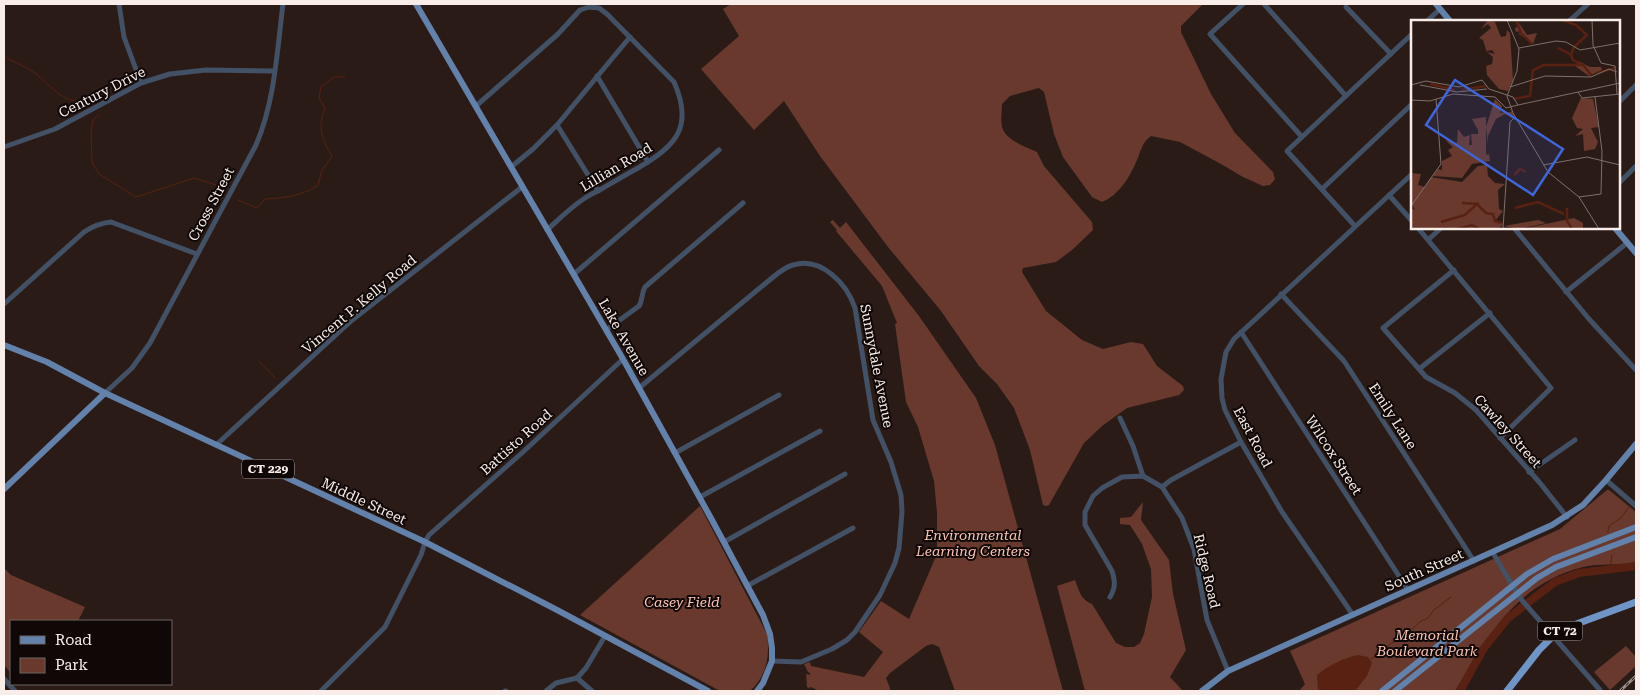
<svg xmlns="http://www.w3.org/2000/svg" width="1640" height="695" font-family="'Roboto Serif',serif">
<rect width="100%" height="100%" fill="#2b1b17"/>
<!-- green -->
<g fill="#68392c">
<path d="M731 4H1203L1181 26V32L1211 94 1235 133 1273 172 1275 179 1270 185 1263 186 1243 177 1221 164 1180 142 1151 136C1142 142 1141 151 1137 160 1130 177 1119 195 1102 202L1092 197 1063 157 1054 134 1044 92 1039 88 1010 96 1002 104C1002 113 999 126 1005 133 1011 142 1028 148 1037 152L1044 166 1092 222 1093 230 1072 250 1056 262 1023 268 1022 272 1046 311 1082 340 1103 349 1131 342 1143 344 1157 366 1183 386 1184 390 1179 395 1127 408 1102 426 1084 443 1049 505 1046 506 1043 505 1030 450 1014 408 997 384 979 366 941 311 888 247 820 156 784 101 754 130 701 69 739 36 723 9Z"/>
<path d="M833 220 840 228 846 222 919 316 976 398 995 445 1063 691H955L939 647 932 644 926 646 890 673 886 678 891 691H819L811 687 809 688 807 687 806 674 810 675V673L808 672 804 664 810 662 811 666 864 677 883 652 859 632 881 601 909 619 937 554V513L934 481 918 427 906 402 895 324 897 323 882 286 836 231 837 230 830 222Z"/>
<path d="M1607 490H1609L1636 512V562C1619 566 1600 563 1583 567 1514 585 1489 636 1455 691H1299L1305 684 1290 651 1560 529Z"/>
<path d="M1143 502 1141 520 1169 560 1173 594 1186 650 1170 677 1183 691H1085L1057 586 1075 580C1079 591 1081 600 1092 604L1116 643 1125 647H1134L1140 643 1144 634 1152 597 1151 569 1142 544 1130 525 1120 524V518L1131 517Z"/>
<path d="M700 506 767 634C770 655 767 676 750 691H720L580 615Z"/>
<path d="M4 568 11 575 85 607 78 621H11V673L4 665Z"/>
<path d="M1626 646 1636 657V666L1610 690 1594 672Z"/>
</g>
<!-- water -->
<path fill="#582111" d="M1358 655 1368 657 1372 663 1367 676 1355 691H1318L1317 675C1327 666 1344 658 1358 655Z"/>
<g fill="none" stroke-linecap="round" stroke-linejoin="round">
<!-- stream -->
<g stroke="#582111" stroke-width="1">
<path d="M4 55 7 58C16 63 27 67 35 73 51 85 62 104 85 101"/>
<path d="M99 115 93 120 91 133 92 162 99 174 136 197 194 178 216 185 224 192"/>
<path d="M238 200 257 208 265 199C284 198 302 196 318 185L322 170 332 156C322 140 317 127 325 109L319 98 321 87 334 77H345"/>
<path d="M259 361 275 378"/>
<path d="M1608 532 1609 526 1621 518 1629 507"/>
<path d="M1610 569 1612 555"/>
<path d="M1371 659 1392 643 1399 640 1401 635 1408 633 1421 621 1428 618 1434 610 1451 597"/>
</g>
<!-- river -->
<path stroke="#582111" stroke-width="8" d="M1460 691 1484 648 1508 618 1555 582 1579 573 1636 566"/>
<!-- minor -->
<g stroke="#425165" stroke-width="5">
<path d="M119 4 124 37 141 83"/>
<path d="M1243 4 1210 34 1302 137"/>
<path d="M1264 4 1346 96"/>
<path d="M1346 7 1391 54"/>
<path d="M1427 21 1440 9"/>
<path d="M1569 21 1588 4"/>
<path d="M597 76 648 162"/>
<path d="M1619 102 1636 85"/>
<path d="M476 106 558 34 580 10 589 7 599 8 607 14 674 82C694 127 676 146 638 168 625 175 612 183 598 191 594 193 589 195 585 198 571 207 559 219 547 230"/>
<path d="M557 125 598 191"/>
<path d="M4 147 55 129 141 83 170 74 206 70 274 71"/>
<path d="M511 167 533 149 557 125 630 37"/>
<path d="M1619 183 1636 166"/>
<path d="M1322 189 1412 104"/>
<path d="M1389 195 1412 221"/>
<path d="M1355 226 1287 151 1412 34"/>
<path d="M1418 228 1551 388 1500 438"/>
<path d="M1514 228 1589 319 1636 370"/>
<path d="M1429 239 1441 228"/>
<path d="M1454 270 1383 328 1426 377 1455 393 1476 410 1540 483 1567 517"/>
<path d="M574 274 719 150"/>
<path d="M1566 292 1627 243"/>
<path d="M1281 294 1344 361 1474 561"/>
<path d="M4 304 84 232C93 226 100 223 111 222L197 254"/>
<path d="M606 330 639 306C643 300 641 294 645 287L743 203"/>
<path d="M1241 332 1408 590"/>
<path d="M1419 369 1490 313"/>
<path d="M639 388 772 278C778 273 785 267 793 265 821 256 847 284 855 308L873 420 891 462 901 495 902 512 899 548 895 563 880 595 855 632 847 640 832 649 801 662 772 661"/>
<path d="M105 393 132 368 150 343 256 145C275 101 277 51 283 4"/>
<path d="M1120 418 1133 446 1143 476"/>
<path d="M216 445 351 321 522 187"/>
<path d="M675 453 779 395"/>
<path d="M1529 472 1575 440"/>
<path d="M1606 480 1636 506"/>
<path d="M1162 487 1171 480 1241 442"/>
<path d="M700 497 820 431"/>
<path d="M724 542 845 474"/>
<path d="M1493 553 1520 598 1600 690"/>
<path d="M747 586 853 528"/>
<path d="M1110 597C1116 587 1115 581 1112 571L1085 525V512L1093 496 1102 488 1122 477 1143 476 1162 487 1182 518 1194 549 1207 620 1228 671"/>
<path d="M1353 615 1282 512 1241 442 1225 410 1222 398 1221 379 1226 352 1234 339 1412 174"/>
<path d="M577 678 586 668 605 636"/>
<path d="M577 678 592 691"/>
<path d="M4 679 15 691"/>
<path d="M321 691 385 627 421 555 425 542 429 535 523 452 623 359"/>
<path d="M505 691H506"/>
<path d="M546 691 556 683 577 678"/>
</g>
<!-- major -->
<g stroke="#6281ab" stroke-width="6">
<path d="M416 4 623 359 712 520 763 615 770 634 772 648V661L763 683 757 691"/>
<path d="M1436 4 1450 21"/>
<path d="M1615 228 1636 253"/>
<path d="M4 345 47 362 105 393 425 542 559 611 708 691"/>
<path d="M4 489 105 393"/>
<path d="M1202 691 1228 671 1552 525 1583 505 1606 480 1636 444"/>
<path d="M1382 691 1527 574 1553 559 1636 527"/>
<path d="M1395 691 1537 578 1556 567 1636 537"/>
</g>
<!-- highway -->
<path stroke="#6f94c6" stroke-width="7" d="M1507 691 1539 650 1554 635 1571 626 1636 602"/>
<defs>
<path id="rail" d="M1620 691 1636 676"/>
</defs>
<!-- rail casing -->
<use href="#rail" stroke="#9d8f8b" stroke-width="3"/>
<!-- rail -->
<use href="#rail" stroke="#0f0806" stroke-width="1" stroke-dasharray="4" stroke-linecap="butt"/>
</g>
<g text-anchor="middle" stroke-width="4" stroke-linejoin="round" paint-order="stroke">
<!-- shield labels -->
<g fill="#0f0806" stroke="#b2a8a5" stroke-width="1">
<rect x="242" y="459.5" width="52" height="19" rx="4"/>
<rect x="1537.5" y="621.5" width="45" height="19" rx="4"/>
</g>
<g font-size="12" font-weight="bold" fill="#f8ede9">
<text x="268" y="473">CT 229</text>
<text x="1560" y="635">CT 72</text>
</g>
<!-- street labels -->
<g font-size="14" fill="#f8ede9" stroke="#0f0806">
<text transform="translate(102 92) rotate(-27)" y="5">Century Drive</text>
<text transform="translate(616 167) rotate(-31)" y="5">Lillian Road</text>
<text transform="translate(211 204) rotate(-62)" y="5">Cross Street</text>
<text transform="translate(359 304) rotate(-40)" y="5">Vincent P. Kelly Road</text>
<text transform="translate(624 337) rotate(60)" y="5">Lake Avenue</text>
<text transform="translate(877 366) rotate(79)" y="5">Sunnydale Avenue</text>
<text transform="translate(1393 416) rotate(57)" y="5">Emily Lane</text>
<text transform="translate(1508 431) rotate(48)" y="5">Cawley Street</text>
<text transform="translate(1253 437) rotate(62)" y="5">East Road</text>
<text transform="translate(516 442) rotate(-42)" y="5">Battisto Road</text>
<text transform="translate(1334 455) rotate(57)" y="5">Wilcox Street</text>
<text transform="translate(364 501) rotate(25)" y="5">Middle Street</text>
<text transform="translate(1424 570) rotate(-24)" y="5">South Street</text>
<text transform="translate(1207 571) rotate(77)" y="5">Ridge Road</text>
</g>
<!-- park labels -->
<g font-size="14" font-style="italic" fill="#fdc4b4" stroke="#0f0806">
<text x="973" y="540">Environmental<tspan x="973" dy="16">Learning Centers</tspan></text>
<text x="682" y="607">Casey Field</text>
<text x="1427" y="640">Memorial<tspan x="1427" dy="16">Boulevard Park</tspan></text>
</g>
</g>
<!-- overview -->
<g transform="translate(1411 20)">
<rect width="209" height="209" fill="#2b1b17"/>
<path d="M77 0 84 2 90 17 95 16 96 10 99 13 102 60 97 71 88 69 76 55 75 46 81 44 82 37 76 32 84 34 81 30 76 31V33L72 20 68 18 80 8 77 4 70 9ZM105 2 108 3 116 15 126 13 122 24 108 14 109 11 105 12 104 8 108 6ZM167 41 179 47H190L191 50 178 56 164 46ZM170 78 182 79 188 107 180 108 187 122 184 129 173 131 172 114 164 116 172 109 166 108 161 98ZM84 79 91 86 89 93 100 92 99 88 103 96 94 94 85 99 77 116V125L75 107ZM75 97V135L78 134 79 141 61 144 51 158 22 156 27 149 31 150V141L41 136 37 130 42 127 34 120 46 123 47 109 53 117 59 115 58 125H61L60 114H67V110L61 99ZM76 145 77 156 84 163 94 164 87 170 88 189 92 191 84 201 92 203 91 206 86 209H0V188L4 190 0 183V153L10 154 7 165 14 167 20 157 51 162 67 146ZM163 198 172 203V209H111ZM127 200 135 203 109 209 93 206Z" fill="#68392c"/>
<path fill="none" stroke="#582111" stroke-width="2.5" d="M151 0 165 5 176 15 163 27 160 35 162 40 170 44M106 2 110 13 121 24M147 28 161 35M186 53 204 48M19 64 44 70M50 70 75 66M102 79 119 76 122 50 133 45H172L181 56M103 155 109 149 115 152M51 183 68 184M104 188 127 182 153 194M156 188V201L161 209M30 202 54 195 66 184 75 193 82 194 84 201 91 203M47 209 61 205 68 209"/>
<path fill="none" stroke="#7d6f6b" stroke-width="1" d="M96 0 108 29 106 51 96 76 102 93 137 152 168 177 188 209M181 0 182 25 190 43 204 46 206 74M108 28 145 21 155 22 169 30 209 23M0 65 15 61 48 67 71 60 78 69 102 77 107 85 209 63M9 65 46 72 76 69M99 67 134 56 180 57 198 49 206 52M167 72 171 78 209 74M0 80 19 81 42 74 84 77 95 88 107 85M132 145 176 137 209 145M168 177 190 174 191 131 184 77M0 186 30 144 25 79M92 209 99 102 104 97"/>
<path fill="#3e66db" fill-opacity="0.15" stroke="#3e66db" stroke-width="2.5" d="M44 60 152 129 122 175 15 105Z"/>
<rect width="209" height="209" fill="none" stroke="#f8ede9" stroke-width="2.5"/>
</g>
<!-- border -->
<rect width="1640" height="695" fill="none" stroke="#f8ede9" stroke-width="10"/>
<!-- legend -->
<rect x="10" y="620" width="162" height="65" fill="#0f0806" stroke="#6c6461"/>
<rect x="20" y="636" width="25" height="8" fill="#6281ab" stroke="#6c6461"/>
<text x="55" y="645" font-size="15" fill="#f8ede9">Road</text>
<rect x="20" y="658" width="25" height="15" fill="#68392c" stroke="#6c6461"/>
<text x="55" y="670" font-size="15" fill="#f8ede9">Park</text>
</svg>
